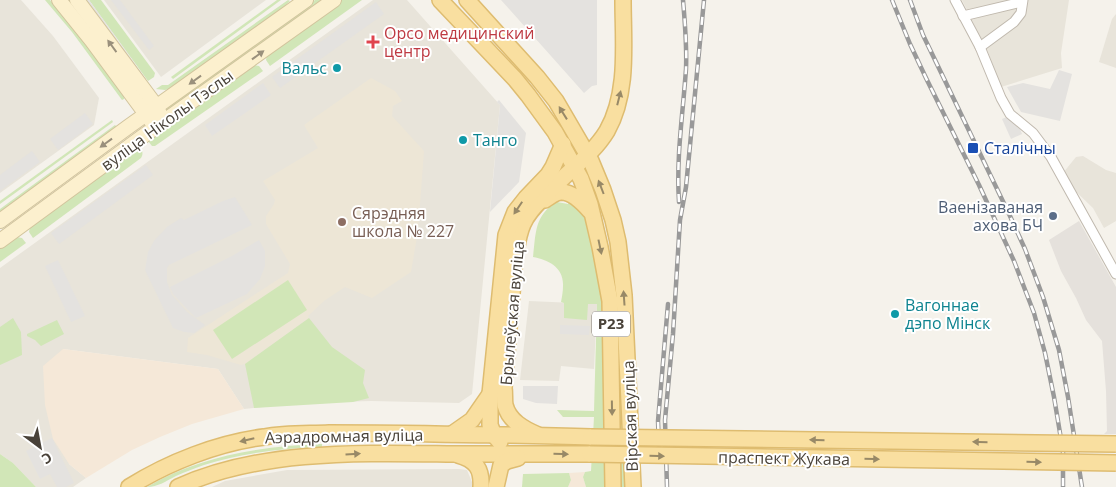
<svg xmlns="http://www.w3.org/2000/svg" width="1116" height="487" font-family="'Open Sans',sans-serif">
<rect width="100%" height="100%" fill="#f5f2eb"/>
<!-- residential -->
<g fill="#e8e4da">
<path d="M0 0H21L53 36 99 98 94 125 0 193Z"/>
<path d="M104 0H266L161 77Z"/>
<path d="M373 0H407L500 105 472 394 459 403 371 401 302 403 244 409 218 369 63 349 69 464 86 478 73 487H36L13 463 0 454V268Z"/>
<path d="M962 0H1069L1061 53 1062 68 1001 87 988 52Z"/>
<path d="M1116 14V68L1099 62 1112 19Z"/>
<path d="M1083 156 1106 170 1116 173V221L1104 228 1093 208 1067 183 1063 173 1076 157Z"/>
<path d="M529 301 597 304 594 369 561 366 559 381 520 380Z"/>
<path d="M459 469 467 470 474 487H212L225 481 287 470Z"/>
</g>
<!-- commercial -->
<g fill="#f5e8d8">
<path d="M63 349 218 369 244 409 192 424 160 437 132 450 86 478 69 464 53 439 45 405 43 366Z"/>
<path d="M585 472 583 477 586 487H568L571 480 569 473Z"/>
</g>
<!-- industrial -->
<path fill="#e5e1dc" d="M1079 221 1116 287V434H1104L1107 431 1106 391 1102 341 1086 320 1076 298 1061 271 1049 240Z"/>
<!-- education -->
<path fill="#ede6d6" d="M371 78 395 91 402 101 393 106 392 116 424 151 418 231 411 272 372 298 345 287 324 301 308 316 309 318 245 364 241 365 207 355 187 352 188 338 288 273 290 264 266 224V216L274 204 275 200 263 181 318 148 304 125Z"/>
<!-- green -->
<g fill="#d1e6b7">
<path d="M45 0H50C78 30 101 63 125 96L124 99 122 100 72 32Z"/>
<path d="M89 0H101L155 73 154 77 148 81Z"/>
<path d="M277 0H281L173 79 171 77Z"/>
<path d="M288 0 290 1 272 18 172 88 165 90 156 89 162 85H168Z"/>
<path d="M315 0H325L169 113 164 110Z"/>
<path d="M342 0H362L270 66 266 60 267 55 269 53Z"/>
<path d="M254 65 259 66 263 71 155 146H152L148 141Z"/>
<path d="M112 120 113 122 0 204V201Z"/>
<path d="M115 125 119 129 0 216V209Z"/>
<path d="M139 146C142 150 144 153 141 158L33 238 29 232 30 227Z"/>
<path d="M570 198 586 213 604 305V453L609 487H586L583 477 585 472 591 471 594 417H563L557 410 594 411 597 304H588L587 320 564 318V303L561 302C562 297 563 291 563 286 564 267 548 260 533 257 536 234 534 215 557 202L568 204Z"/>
<path d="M17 237 22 238 26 243 0 262V248Z"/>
<path d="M288 280 307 310 232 359 213 330Z"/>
<path d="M13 318 21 332 22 355 0 365V327Z"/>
<path d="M309 318 332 347 365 370 363 383 369 398 353 402 254 408 245 364Z"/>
<path d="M57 320 64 334 41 346 35 340 27 336V334Z"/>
<path d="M617 335H619L627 487H621Z"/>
<path d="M322 444V447C282 448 243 453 204 465 195 468 185 472 176 476 166 481 158 487 147 487 199 456 262 446 322 444Z"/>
<path d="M0 454 13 463 36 487H0Z"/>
<path d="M569 473 571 480 568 487H522L523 474Z"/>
</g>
<!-- parking -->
<g fill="#e4e2df">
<path d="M80 0H89L146 79 141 82Z"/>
<path d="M111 0H120L154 46 149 50Z"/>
<path d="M501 0H597V85L592 86 584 93Z"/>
<path d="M376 2 384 14 280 88 272 77Z"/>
<path d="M1059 70 1072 74 1060 121 1021 112 1007 87 1023 83 1050 89Z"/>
<path d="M263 83 271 95 212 136 205 125Z"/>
<path d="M499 100 526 133 519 182 490 212 500 105 497 102Z"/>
<path d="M85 113 93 124 58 150 50 139Z"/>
<path d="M1009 116 1020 129 1022 134 1011 139 1002 119Z"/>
<path d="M32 151 40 162 0 191V175Z"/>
<path d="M146 165 153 175 59 244 51 233Z"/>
<path d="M235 197 252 225 169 265 167 268V282L172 295 187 312 205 325 194 333 184 332 173 328 145 270 148 252 154 241 167 227 181 218 184 220 223 201Z"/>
<path d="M259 240 265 251V266L260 279 247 294 196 318 187 309 173 294 170 287 232 256Z"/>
<path d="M58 260 85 316 71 322 45 266Z"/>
<path d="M560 325 590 326 589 335 560 334Z"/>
<path d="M523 386H558L557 404 536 403 523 399Z"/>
<path d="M52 438 74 483 66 487H57L50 474 40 479 26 451Z"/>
</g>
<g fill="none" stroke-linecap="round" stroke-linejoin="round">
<defs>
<g id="street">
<path d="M955 0 980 47 1001 98 1010 114 1033 133 1051 157 1116 274"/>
<path d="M963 16 1022 2"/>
<path d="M980 47 1014 22 1021 13 1023 0"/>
</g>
<g id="secondary">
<path d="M59 0 92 41 151 121"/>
<path d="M77 0 157 107 160 114"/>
<path d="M0 221 128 127 306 0"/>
<path d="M0 241 146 134 334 0"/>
</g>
<g id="primary">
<path d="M440 0 515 79 528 95 555 132 581 179 590 204 600 247 610 301 613 487"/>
<path d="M467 0 537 77 556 101 591 161 603 190 613 220 618 242 624 295 633 487"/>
<path d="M545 200C549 197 554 193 560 192 572 191 583 203 590 211"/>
<path d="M452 434 472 420 490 394"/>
<path d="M538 435C524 429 509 421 505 405 504 399 505 393 504 388L515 258C517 247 518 235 523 224 528 212 537 204 546 195 552 188 559 182 565 176 580 162 596 149 607 131 629 92 623 43 623 0"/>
<path d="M500 442 494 435 490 425V394L506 235 515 212 526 198 548 175 553 167 563 144"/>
<path d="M458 455C476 460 482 469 481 487"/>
<path d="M129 487C169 462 218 443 264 437 285 433 307 434 329 433 364 433 400 433 435 434 487 435 539 435 591 437"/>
<path d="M178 487C261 449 364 453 454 454 499 454 545 454 590 454"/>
<path d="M496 487 501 465 507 461 518 458"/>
</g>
</defs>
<!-- street casing -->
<use href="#street" stroke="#c0b9ae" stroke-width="11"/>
<!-- secondary casing -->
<use href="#secondary" stroke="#d2c49d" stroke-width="16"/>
<!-- primary casing -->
<use href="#primary" stroke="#debc70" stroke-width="18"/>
<!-- street -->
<use href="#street" stroke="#fff" stroke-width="9"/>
<!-- secondary -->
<use href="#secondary" stroke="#fcf0ce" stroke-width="14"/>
<!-- primary -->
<use href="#primary" stroke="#f9dfa0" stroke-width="15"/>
<defs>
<g id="rail">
<path d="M892 0 910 44 926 78 979 185 1014 261 1034 313 1045 353 1054 397 1063 451V487"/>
<path d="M910 0 923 35 1010 216 1025 249 1043 297 1059 350 1068 397 1082 487"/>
<path d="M679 202C676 157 683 113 686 69 687 46 685 23 683 0"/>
<path d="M659 446 658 421 668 304"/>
<path d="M667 487 665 420 673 334 680 220 686 187 704 0"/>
</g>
</defs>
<!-- rail casing -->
<use href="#rail" stroke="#999" stroke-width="4.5"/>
<!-- rail -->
<use href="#rail" stroke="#fff" stroke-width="2.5" stroke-dasharray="8" stroke-linecap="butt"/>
<defs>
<g id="primary-bridge">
<path d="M591 437 1116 444"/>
<path d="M590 454 1116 463"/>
</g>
</defs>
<!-- primary-bridge casing -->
<use href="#primary-bridge" stroke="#debc70" stroke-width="18" stroke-linecap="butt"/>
<!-- primary-bridge -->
<use href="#primary-bridge" stroke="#f9dfa0" stroke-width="15"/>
</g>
<!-- one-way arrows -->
<defs><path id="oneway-solid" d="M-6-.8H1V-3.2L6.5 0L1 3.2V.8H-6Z" transform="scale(1.25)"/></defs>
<g fill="#9a907c">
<use href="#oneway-solid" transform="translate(112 46) rotate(-126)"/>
<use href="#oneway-solid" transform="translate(258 55) rotate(-36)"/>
<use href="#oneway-solid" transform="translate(195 80) rotate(144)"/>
<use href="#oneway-solid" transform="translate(106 143) rotate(144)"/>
</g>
<g fill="#988967">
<use href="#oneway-solid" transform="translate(619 98) rotate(-76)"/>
<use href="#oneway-solid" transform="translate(563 113) rotate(-122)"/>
<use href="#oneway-solid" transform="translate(601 187) rotate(-111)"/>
<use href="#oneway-solid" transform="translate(518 208) rotate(124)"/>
<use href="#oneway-solid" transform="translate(600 247) rotate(78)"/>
<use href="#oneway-solid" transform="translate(624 298) rotate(-94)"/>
<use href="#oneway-solid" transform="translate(612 408) rotate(89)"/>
<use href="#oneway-solid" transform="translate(247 440) rotate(167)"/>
<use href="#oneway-solid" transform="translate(817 440) rotate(-179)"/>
<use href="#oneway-solid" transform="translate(980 442) rotate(-179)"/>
<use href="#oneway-solid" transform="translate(353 454) rotate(-4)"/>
<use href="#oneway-solid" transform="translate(561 454) rotate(1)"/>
<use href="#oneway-solid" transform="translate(657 456) rotate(1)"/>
<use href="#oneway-solid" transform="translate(872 459) rotate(1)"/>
<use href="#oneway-solid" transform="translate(1034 462) rotate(1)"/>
</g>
<!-- markers -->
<path fill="#e0444e" stroke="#fff" stroke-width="2" d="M370.5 34.5h5v5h5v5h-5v5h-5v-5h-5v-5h5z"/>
<g fill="#0f9aa8" stroke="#fff" stroke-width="2">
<circle cx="337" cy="68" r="5"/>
<circle cx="463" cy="140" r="5"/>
<circle cx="895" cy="314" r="5"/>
</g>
<rect fill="#1a4fb4" stroke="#fff" stroke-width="2" x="967" y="142" width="12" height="12" rx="2.5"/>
<circle fill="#5c6f8a" stroke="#fff" stroke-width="2" cx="1053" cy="216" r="5"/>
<circle fill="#8d6e63" stroke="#fff" stroke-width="2" cx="342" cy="222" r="5"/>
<g text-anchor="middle" stroke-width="4" stroke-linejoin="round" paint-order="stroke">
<!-- shield labels -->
<rect fill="#fff" stroke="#807b74" stroke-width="1" x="592" y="311.5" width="38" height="25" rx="4"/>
<g font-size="15" font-weight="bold" fill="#494239">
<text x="611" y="329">Р23</text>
</g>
<!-- health labels -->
<g font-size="16" fill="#be3a42" stroke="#fff" text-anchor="start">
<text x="384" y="39">Орсо медицинский<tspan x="384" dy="18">центр</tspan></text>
</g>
<!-- culture labels -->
<g font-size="16" fill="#0d838f" stroke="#fff" text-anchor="start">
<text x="327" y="74" text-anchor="end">Вальс</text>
<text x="473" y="146">Танго</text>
<text x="905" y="311">Вагоннае<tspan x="905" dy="18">дэпо Мінск</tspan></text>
</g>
<!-- street labels -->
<g font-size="16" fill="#494239" stroke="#fff">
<text transform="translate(167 120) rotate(-36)" y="6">вуліца Ніколы Тэслы</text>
<text transform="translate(512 313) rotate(-85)" y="6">Брылеўская вуліца</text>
<text transform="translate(630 416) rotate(-92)" y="6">Вірская вуліца</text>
<text transform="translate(344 436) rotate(-1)" y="6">Аэрадромная вуліца</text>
<text transform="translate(784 458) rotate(1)" y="6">праспект Жукава</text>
</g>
<!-- transit labels -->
<g font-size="16" fill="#164399" stroke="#fff" text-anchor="start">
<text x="984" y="154">Сталічны</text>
</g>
<!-- service labels -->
<g font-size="16" fill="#4e5e75" stroke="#fff" text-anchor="end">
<text x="1043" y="213">Ваенізаваная<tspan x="1043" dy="18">ахова БЧ</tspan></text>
</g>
<!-- education labels -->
<g font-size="16" fill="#785e54" stroke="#fff" text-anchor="start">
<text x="352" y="219">Сярэдняя<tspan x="352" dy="18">школа № 227</tspan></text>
</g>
</g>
<!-- north arrow -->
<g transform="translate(40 447) rotate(148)" stroke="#ffffff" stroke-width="4" paint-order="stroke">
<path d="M0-4L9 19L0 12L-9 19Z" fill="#494239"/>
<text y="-8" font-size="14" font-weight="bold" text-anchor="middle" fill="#494239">С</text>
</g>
</svg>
